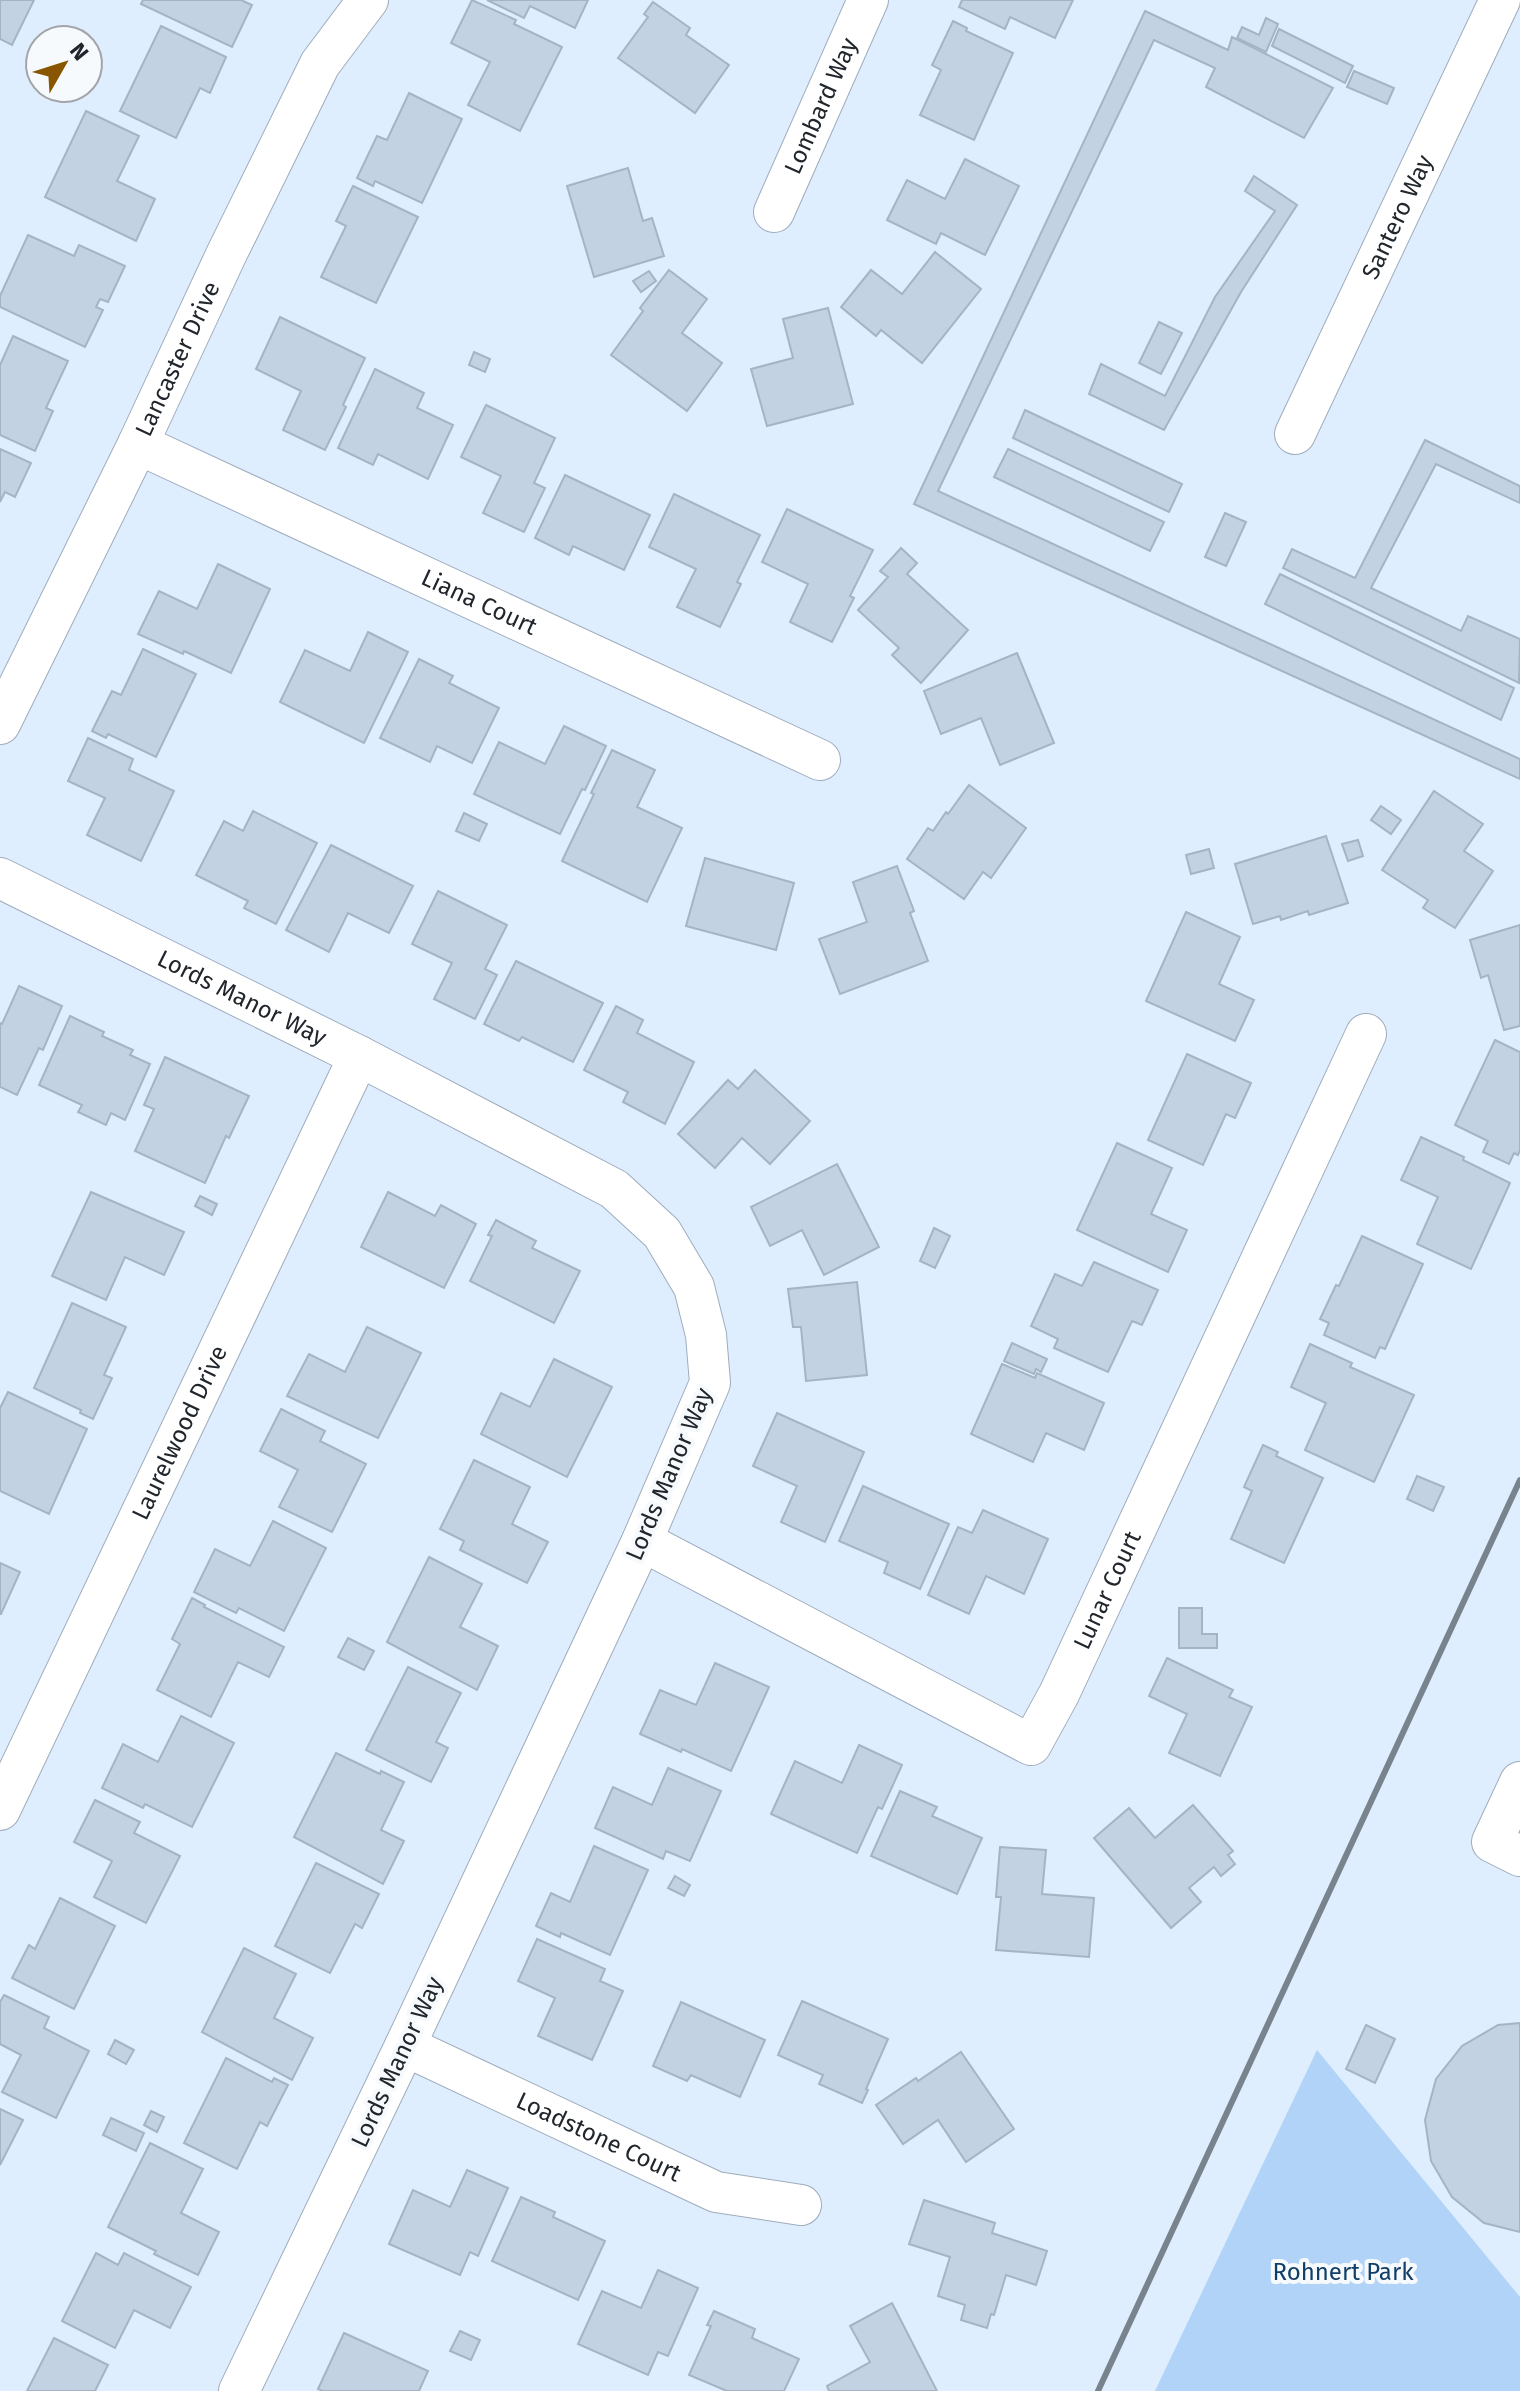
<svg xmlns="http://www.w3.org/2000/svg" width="1520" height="2391" font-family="'Fira Sans',sans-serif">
<rect width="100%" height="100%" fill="#dfeeff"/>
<!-- green -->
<path fill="#b1d3f8" d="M1317 2050 1520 2297V2391H1155Z"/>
<!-- building -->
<g fill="#c3d2e2" stroke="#a5b4c3" stroke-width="2">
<path d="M0 0H34L12 45 0 39Z"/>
<path d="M143 0H241L252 5 232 47 141 4Z"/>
<path d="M472 0 516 20 514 24 562 47 520 131 468 105 490 62 451 43Z"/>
<path d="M487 0H588L575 28 530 6 524 18Z"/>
<path d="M962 0H1073L1055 38 1010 17 1005 29 959 7Z"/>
<path d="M653 2 690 28 686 35 729 65 695 113 618 58 648 17 644 14Z"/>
<path d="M1145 11 1228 50 1232 37 1333 88 1304 138 1206 87 1215 68 1154 40 938 491 1520 759V779L914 504Z"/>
<path d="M1266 18 1278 24 1266 52 1237 38 1242 27 1259 35Z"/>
<path d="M953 21 967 28 966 31 1013 53 974 140 920 115 941 70 932 65Z"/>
<path d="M161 26 226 57 210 93 200 88 176 138 120 111Z"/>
<path d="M1279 29 1353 66 1345 83 1272 46Z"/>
<path d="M1354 71 1394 88 1387 104 1347 87Z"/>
<path d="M409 93 462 119 422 203 375 181 373 186 357 178 377 136 387 140Z"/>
<path d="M86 111 139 136 117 181 155 199 136 241 45 197Z"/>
<path d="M965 159 1019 186 985 255 941 233 936 244 887 220 907 180 945 199Z"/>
<path d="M628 168 643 221 652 218 664 256 594 277 567 186Z"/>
<path d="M1254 176 1297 205 1241 292 1164 430 1089 394 1101 364 1165 396 1215 297 1275 211 1245 191Z"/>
<path d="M353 186 418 217 376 303 321 277 346 226 336 221Z"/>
<path d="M28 235 74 256 79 245 125 266 108 302 100 299 96 307 103 310 85 347 0 307V296Z"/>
<path d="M935 252 981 289 922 363 881 330 876 336 841 307 871 270 902 294Z"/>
<path d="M669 270 707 299 682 333 722 363 687 411 611 355 643 311 640 308Z"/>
<path d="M649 271 656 281 641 292 633 281Z"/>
<path d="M828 308 853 404 767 426 751 369 793 358 783 319Z"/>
<path d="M280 317 365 358 343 405 346 407 325 450 283 430 301 391 256 369Z"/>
<path d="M1159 322 1182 333 1161 374 1139 363Z"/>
<path d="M13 336 68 361 46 408 53 411 35 451 0 435V365Z"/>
<path d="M474 352 490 359 485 372 469 365Z"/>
<path d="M375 369 424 393 417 408 453 425 428 479 378 454 373 465 338 448Z"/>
<path d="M486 405 555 438 534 483 545 488 524 532 483 513 501 476 461 457Z"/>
<path d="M1025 410 1182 484 1169 512 1013 438Z"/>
<path d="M1425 440 1520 486V503L1436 464 1371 588 1461 631 1468 616 1520 639 1519 683 1283 568 1292 549 1355 578Z"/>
<path d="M0 449 31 463 15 497 5 492 0 502Z"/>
<path d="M1008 449 1164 522 1150 551 994 477Z"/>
<path d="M565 475 650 515 624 570 573 546 569 555 535 538Z"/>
<path d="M674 494 760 535 737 582 741 584 720 627 677 607 696 569 649 547Z"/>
<path d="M787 509 873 550 850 596 854 598 832 642 790 622 808 584 762 562Z"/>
<path d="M1225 513 1246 522 1226 566 1205 557Z"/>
<path d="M901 548 917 563 907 574 968 630 921 683 892 655 899 648 858 610 888 577 880 571Z"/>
<path d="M218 564 270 589 231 673 184 651 183 654 138 634 159 591 197 609Z"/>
<path d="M1280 574 1514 688 1501 720 1265 604Z"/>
<path d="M368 632 408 652 364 743 280 702 305 650 350 671Z"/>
<path d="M143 649 196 674 156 757 108 734 106 738 92 731 112 691 121 695Z"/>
<path d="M1017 653 1054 743 1000 765 981 718 941 734 924 691Z"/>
<path d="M419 659 453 676 449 683 499 708 472 763 437 746 430 762 380 738Z"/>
<path d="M564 726 606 746 585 790 582 789 560 834 474 794 499 742 545 764Z"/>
<path d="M88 738 133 759 129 770 174 791 141 861 87 835 105 798 68 781Z"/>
<path d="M612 750 655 770 637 807 682 828 647 902 562 861 594 794 591 793Z"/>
<path d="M969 785 1026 828 991 878 983 872 964 899 907 859 928 828 933 831 946 812 948 814Z"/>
<path d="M1434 791 1483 824 1464 851 1493 871 1455 928 1423 908 1428 900 1382 870Z"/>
<path d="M1381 806 1401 820 1391 834 1371 820Z"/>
<path d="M253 811 317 843 276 924 244 908 248 901 196 875 224 821 243 831Z"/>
<path d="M464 813 487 824 479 841 456 831Z"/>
<path d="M1326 836 1348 903 1309 915 1308 911 1281 920 1280 916 1253 924 1235 864Z"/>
<path d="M1358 840 1363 856 1348 861 1342 844Z"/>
<path d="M331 845 413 886 389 933 348 913 329 952 286 930Z"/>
<path d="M1209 849 1214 868 1191 874 1186 855Z"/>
<path d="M705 858 794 883 776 950 686 926Z"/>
<path d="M897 866 914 911 910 913 928 961 840 994 819 939 867 922 853 882Z"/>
<path d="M438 891 507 925 485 969 497 975 475 1019 434 999 452 963 412 944Z"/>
<path d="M1186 912 1240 937 1219 984 1254 1000 1235 1041 1146 1001Z"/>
<path d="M1520 925V1026L1504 1030 1488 975 1481 978 1470 940Z"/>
<path d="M516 961 603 1003 573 1062 522 1037 519 1041 484 1024Z"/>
<path d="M19 986 62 1006 43 1050 39 1048 17 1095 0 1087V1023L2 1024Z"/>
<path d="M616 1006 643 1020 637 1033 694 1062 665 1124 623 1102 628 1092 584 1070Z"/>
<path d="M70 1016 104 1032 102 1036 133 1050 130 1055 150 1064 125 1120 111 1113 106 1125 78 1112 82 1105 39 1085Z"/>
<path d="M1495 1040 1520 1052V1150L1518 1155 1514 1153 1509 1164 1483 1152 1488 1141 1455 1125Z"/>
<path d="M1187 1054 1251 1083 1235 1118 1226 1114 1203 1165 1148 1140Z"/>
<path d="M165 1057 249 1096 229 1138 226 1136 205 1183 135 1151 154 1109 144 1105Z"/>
<path d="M755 1070 810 1121 770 1164 742 1138 715 1168 678 1134 728 1080 738 1089Z"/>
<path d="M1421 1137 1464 1157 1463 1160 1510 1183 1471 1269 1417 1244 1438 1197 1401 1180Z"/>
<path d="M1117 1143 1172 1168 1151 1214 1187 1230 1168 1272 1077 1230Z"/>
<path d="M837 1164 879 1247 824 1275 802 1230 770 1246 751 1207Z"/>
<path d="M91 1192 184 1232 164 1275 125 1257 106 1300 52 1276Z"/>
<path d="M388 1192 435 1216 441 1205 476 1224 444 1288 361 1247Z"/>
<path d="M200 1196 217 1204 212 1215 195 1206Z"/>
<path d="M496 1220 536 1241 532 1248 580 1271 554 1323 470 1281 492 1236 488 1235Z"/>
<path d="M934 1228 950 1236 935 1268 920 1261Z"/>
<path d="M1362 1236 1423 1264 1385 1349 1380 1347 1375 1358 1324 1335 1329 1323 1320 1319 1336 1285 1339 1286Z"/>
<path d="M1094 1262 1158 1290 1142 1325 1132 1321 1108 1372 1054 1348 1058 1339 1031 1326 1055 1274 1082 1286Z"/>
<path d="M857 1282 867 1375 806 1381 801 1327H793L788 1289Z"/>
<path d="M72 1303 126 1327 104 1375 112 1378 93 1419 80 1413 81 1410 34 1388Z"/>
<path d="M367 1327 421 1353 378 1438 287 1396 309 1354 345 1372Z"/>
<path d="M1012 1343 1047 1359 1041 1372 1036 1369 1034 1374 1004 1361Z"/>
<path d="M1310 1344 1352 1363 1350 1367 1414 1395 1374 1482 1305 1450 1326 1403 1291 1387Z"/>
<path d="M554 1359 612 1387 567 1477 481 1434 501 1393 530 1407Z"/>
<path d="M1002 1364 1035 1378 1037 1373 1104 1403 1084 1450 1046 1433 1033 1462 971 1434Z"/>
<path d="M8 1392 87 1429 49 1514 0 1491V1408Z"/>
<path d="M281 1409 325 1431 320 1441 366 1464 332 1532 279 1507 298 1470 260 1451Z"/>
<path d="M777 1413 864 1452 825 1542 781 1522 797 1486 753 1466Z"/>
<path d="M1263 1445 1278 1452 1276 1456 1323 1478 1284 1563 1231 1539 1252 1491 1244 1487Z"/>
<path d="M474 1460 530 1487 512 1524 548 1542 527 1583 460 1550 464 1541 440 1529Z"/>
<path d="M1417 1476 1444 1487 1433 1511 1407 1499Z"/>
<path d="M863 1486 949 1524 920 1589 884 1573 888 1562 839 1541Z"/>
<path d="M983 1510 1048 1539 1024 1594 986 1576 969 1614 928 1595 958 1527 972 1533Z"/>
<path d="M273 1521 326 1548 284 1631 239 1608 236 1613 194 1592 215 1549 250 1566Z"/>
<path d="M429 1557 482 1584 460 1627 498 1646 477 1690 387 1642Z"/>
<path d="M0 1563 20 1572 1 1614H0Z"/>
<path d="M192 1598 205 1605 204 1607 284 1647 269 1677 238 1662 211 1717 157 1690 180 1644 172 1639Z"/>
<path d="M1179 1608H1202V1634H1217V1648H1179Z"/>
<path d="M348 1638 374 1651 364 1670 338 1657Z"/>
<path d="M1167 1658 1233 1690 1229 1697 1252 1707 1220 1776 1169 1753 1187 1714 1149 1696Z"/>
<path d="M715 1663 769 1687 731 1771 682 1749 681 1752 640 1734 660 1690 696 1705Z"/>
<path d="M408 1667 461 1693 436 1742 448 1748 431 1782 366 1750Z"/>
<path d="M181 1716 234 1743 192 1827 145 1804 143 1808 102 1788 123 1744 158 1762Z"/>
<path d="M859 1745 902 1765 882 1809 878 1807 857 1853 771 1814 795 1761 842 1783Z"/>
<path d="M336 1753 380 1774 381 1771 404 1782 381 1830 404 1841 383 1884 294 1837Z"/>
<path d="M668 1768 721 1791 690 1861 666 1851 663 1859 595 1828 613 1787 652 1805Z"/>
<path d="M900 1791 937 1807 932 1816 982 1838 957 1894 871 1856Z"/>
<path d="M95 1800 140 1822 134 1833 180 1856 146 1923 94 1897 112 1861 74 1842Z"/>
<path d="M1193 1805 1233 1851 1228 1855 1235 1864 1221 1876 1214 1867 1189 1888 1201 1902 1171 1928 1094 1838 1129 1808 1155 1838Z"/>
<path d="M594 1846 648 1870 610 1955 561 1933 560 1937 536 1926 551 1893 570 1902Z"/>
<path d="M1000 1847 1046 1850 1042 1894 1094 1898 1089 1957 996 1950 1001 1897H996Z"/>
<path d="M316 1863 379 1894 362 1928 355 1924 330 1973 275 1946Z"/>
<path d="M675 1876 690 1885 684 1896 668 1888Z"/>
<path d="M60 1898 115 1926 74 2009 12 1978 29 1945 35 1949Z"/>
<path d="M537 1939 605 1969 600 1981 623 1991 592 2060 538 2036 555 1998 518 1981Z"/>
<path d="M244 1948 296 1974 274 2018 313 2038 292 2080 202 2032Z"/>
<path d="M4 1995 49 2017 44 2028 89 2051 56 2118 2 2092 21 2055 0 2044V2002Z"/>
<path d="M802 2001 888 2039 866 2089 868 2090 862 2103 819 2084 823 2075 778 2055Z"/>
<path d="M681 2002 765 2040 740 2097 691 2075 687 2081 653 2066Z"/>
<path d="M1520 2023V2232L1484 2223 1452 2197 1431 2161 1425 2120 1436 2079 1462 2046 1498 2025Z"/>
<path d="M1366 2025 1395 2039 1375 2083 1346 2069Z"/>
<path d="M115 2040 134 2050 126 2064 108 2054Z"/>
<path d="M961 2052 1014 2129 966 2162 938 2120 903 2144 876 2105 916 2078 918 2081Z"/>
<path d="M226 2058 272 2082 274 2078 288 2085 267 2126 260 2122 237 2169 184 2143Z"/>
<path d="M0 2109 23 2120 0 2165Z"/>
<path d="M151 2111 164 2117 157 2132 144 2125Z"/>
<path d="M111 2118 144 2133 136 2151 103 2135Z"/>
<path d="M150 2143 203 2169 181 2213 219 2232 198 2275 154 2254 156 2251 108 2227Z"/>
<path d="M467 2170 508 2188 478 2256 470 2252 460 2275 389 2244 413 2190 450 2207Z"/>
<path d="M521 2197 555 2212 553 2217 605 2241 578 2300 492 2261Z"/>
<path d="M924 2200 995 2223 992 2233 1047 2251 1036 2285 1006 2275 994 2315 991 2314 987 2328 961 2320 965 2305 938 2296 950 2257 909 2244Z"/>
<path d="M96 2253 118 2265 124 2253 191 2287 170 2328 134 2310 115 2348 62 2321Z"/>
<path d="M658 2270 698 2288 668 2356 658 2352 648 2375 578 2344 602 2291 641 2308Z"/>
<path d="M892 2303 937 2391H829L827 2386 870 2362 850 2326Z"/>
<path d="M714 2311 755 2329 752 2338 799 2359 784 2391H727L689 2375 711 2326 707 2325Z"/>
<path d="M460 2331 480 2340 471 2360 450 2351Z"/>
<path d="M344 2333 428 2371 419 2391H323L318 2389Z"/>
<path d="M54 2338 108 2365 95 2391H27Z"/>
</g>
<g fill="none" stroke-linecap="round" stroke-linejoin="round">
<defs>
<g id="minor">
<path id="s1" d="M774 212 868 0"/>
<path id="s2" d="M1295 434 1500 0"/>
<path id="s3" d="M138 444 820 760"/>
<path id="s4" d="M0 724 138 444 226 255 320 64 368 0"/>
<path id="s5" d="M0 878 359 1056 614 1189 662 1233 694 1287 706 1335 710 1383 642 1541 405 2046 239 2391"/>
<path id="s6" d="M642 1541 1031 1745 1059 1694 1366 1034"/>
<path d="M1520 1782 1492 1842 1520 1856"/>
<path id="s7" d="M0 1810 359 1056"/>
<path id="s8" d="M405 2046 716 2192 801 2205"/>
</g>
</defs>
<!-- minor casing -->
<use href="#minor" stroke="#9eacbb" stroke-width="42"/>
<!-- minor -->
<use href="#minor" stroke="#fff" stroke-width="40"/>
<!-- rail -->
<path stroke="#79838e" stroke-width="6" d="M1098 2391 1520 1480"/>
</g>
<g text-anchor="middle" stroke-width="8" stroke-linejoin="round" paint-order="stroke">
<!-- street labels -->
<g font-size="24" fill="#20262c" stroke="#f7fafd">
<text dy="8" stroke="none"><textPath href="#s1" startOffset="116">Lombard Way</textPath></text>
<text dy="8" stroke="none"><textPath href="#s2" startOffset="240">Santero Way</textPath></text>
<text dy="8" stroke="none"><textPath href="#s4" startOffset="406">Lancaster Drive</textPath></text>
<text dy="8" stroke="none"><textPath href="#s3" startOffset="376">Liana Court</textPath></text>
<text dy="8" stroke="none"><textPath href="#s5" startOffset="270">Lords Manor Way</textPath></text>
<text dy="8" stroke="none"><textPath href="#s7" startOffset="418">Laurelwood Drive</textPath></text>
<text transform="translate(669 1474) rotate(-67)" y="8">Lords Manor Way</text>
<text dy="8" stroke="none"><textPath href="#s6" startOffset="612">Lunar Court</textPath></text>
<text transform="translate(397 2062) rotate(-65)" y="8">Lords Manor Way</text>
<text dy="8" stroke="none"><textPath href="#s8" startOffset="214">Loadstone Court</textPath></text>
</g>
<!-- park labels -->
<g font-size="24" fill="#103e67" stroke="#f7fafd">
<text x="1343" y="2280">Rohnert Park</text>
</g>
</g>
<!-- north arrow -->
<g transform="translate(64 64) rotate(51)"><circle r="38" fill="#f7fafd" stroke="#a1a5a9" stroke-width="2"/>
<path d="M0-6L14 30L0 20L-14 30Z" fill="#895600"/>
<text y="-12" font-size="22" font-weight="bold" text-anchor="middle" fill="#20262c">N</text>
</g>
</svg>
